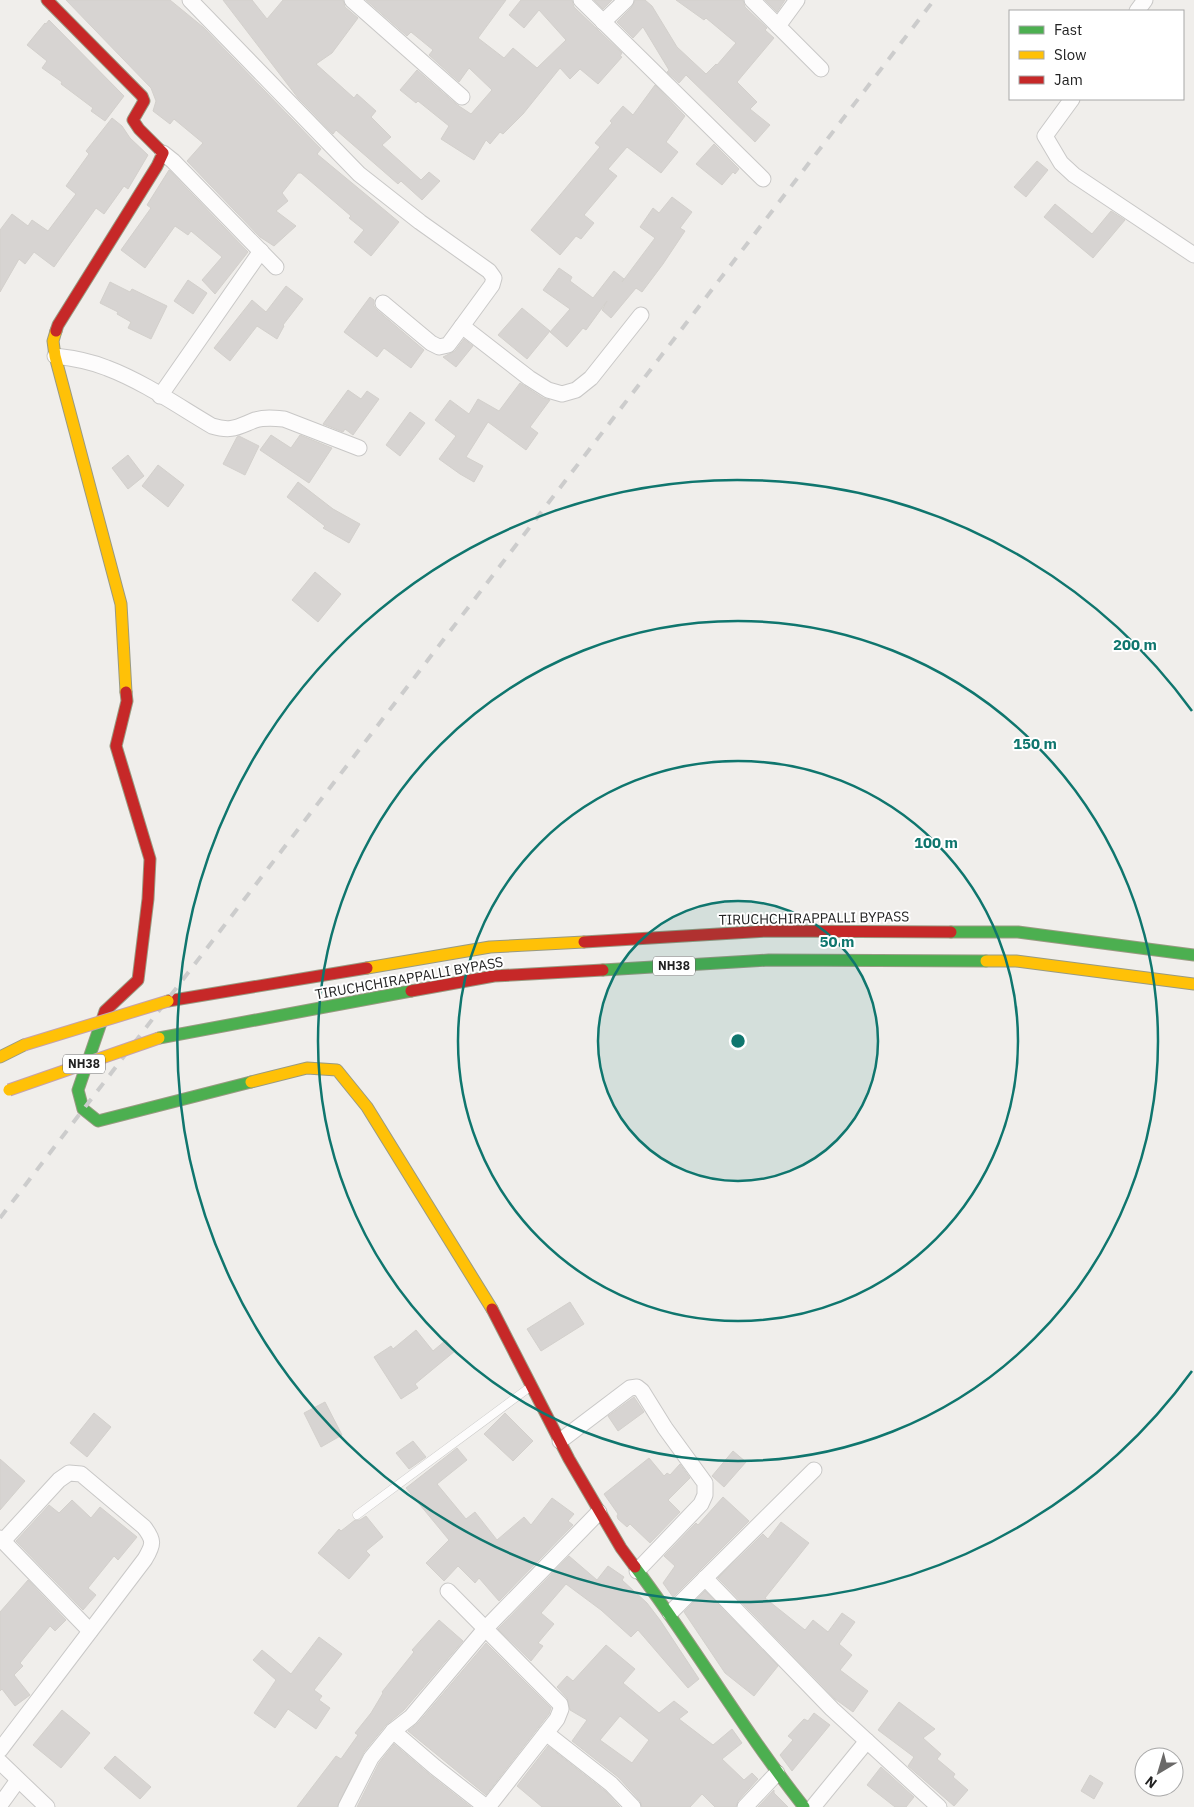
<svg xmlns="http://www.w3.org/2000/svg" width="1194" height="1807" font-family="'IBM Plex Sans',sans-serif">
<rect width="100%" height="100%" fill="#f0eeeb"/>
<!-- building -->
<g fill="#d7d4d2" stroke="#d3d0cc" fill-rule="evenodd">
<path d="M66 0H170L203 27 321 149 317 154 399 222 371 256 354 242 364 230 349 218 351 216 301 173H298L282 193 288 201 276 211 296 226 274 246 260 237 187 161 203 143 174 119 170 124 153 111 156 101 151 88Z"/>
<path d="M223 0H252L267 19 283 0H343L345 7 358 18 332 53 316 64 354 98 357 94 376 111 371 117 391 137 382 145 421 180 429 172 440 181 422 200 401 181 398 184 336 130 333 134 298 98Z"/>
<path d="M366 0H506L478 38 504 58 513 48 537 68 566 40 539 10 524 28 509 15 521 0H572L574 7 622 53 620 56 622 57 598 84 580 69 570 79 560 68 523 114 503 134 500 132 490 144 486 140 474 160 441 139 449 126 418 101 416 103 400 90 417 70 456 104 471 114 492 90 469 68 459 82 429 55 433 50 411 32 407 36Z"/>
<path d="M594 0H612L603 9Z"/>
<path d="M635 0H645L652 6 677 47 706 74 716 64 717 65 736 43 706 18 704 20 676 0H743L745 7 767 28 765 30 774 38 737 82 757 102 750 109 770 125 755 142 686 75 679 83 667 72 669 70 643 27 633 38 617 22 632 7Z"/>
<path d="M765 0H785L777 12Z"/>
<path d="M49 20 124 96 105 121 91 111 93 108 61 84 62 82 42 68 47 61 27 45 45 23 46 24Z"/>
<path d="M655 85 685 116 666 142 678 152 661 173 627 147 608 169 617 176 584 215 594 223 581 239 576 236 560 255 531 230 600 147 595 143 612 123 610 121 623 106 633 115Z"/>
<path d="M112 118 122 126 130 138 148 155 128 189 124 186 104 214 96 208 54 267 34 252 25 264 19 259 0 292V230L12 214 28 226 32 220 48 231 76 194 66 186 89 154 86 151Z"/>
<path d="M714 144 739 169 735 174 733 172 722 185 696 164Z"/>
<path d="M1037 161 1048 170 1026 197 1014 187Z"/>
<path d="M169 170 248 252 215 294 202 280 222 257 191 231 188 235 175 226 145 268 121 250 151 208 147 205Z"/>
<path d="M672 197 692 212 680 228 685 231 663 264 642 292 636 288 611 318 602 310 607 301 586 330 583 328 567 347 550 332 570 309 543 290 559 268 572 277 570 281 593 298 614 271 624 279 622 282 655 238 640 227 653 208 659 213Z"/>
<path d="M1055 204 1092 234 1111 211 1125 220 1093 258 1044 217Z"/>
<path d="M188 280 207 293 193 314 174 301Z"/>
<path d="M110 282 130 292 132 289 167 306 151 339 128 328 131 322 117 314 118 312 100 303Z"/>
<path d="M286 286 303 299 283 325 284 326 277 339 257 326 230 361 214 348 252 300 266 312Z"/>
<path d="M370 297 374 300V306L377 310 424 350 411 368 384 348 377 357 344 332Z"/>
<path d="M522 308 550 331 527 359 498 335Z"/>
<path d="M464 339 473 346 456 367 443 357 455 351Z"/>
<path d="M520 383 543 398 550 400 530 427 538 433 526 450 488 422 466 457 483 466 474 482 460 474 439 459 456 436 435 420 450 400 469 414 478 399 499 411Z"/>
<path d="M348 390 361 399 367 391 379 399 353 435 345 429 343 432 323 424Z"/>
<path d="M410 412 425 423 400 456 386 445Z"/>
<path d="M271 435 291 448 300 435 332 448 309 483 260 450Z"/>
<path d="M239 436 259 446 245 475 223 464 237 437Z"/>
<path d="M128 455 144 476 128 489 112 468Z"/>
<path d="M158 465 184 485 168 507 142 486Z"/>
<path d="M298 482 333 509 360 524 349 543 323 528 325 526 287 497Z"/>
<path d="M315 572 341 594 318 622 292 600Z"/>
<path d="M570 1302 584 1324 541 1351 527 1329Z"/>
<path d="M416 1330 433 1351 446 1340 455 1351 415 1384 418 1388 401 1399 374 1357 391 1346 393 1349Z"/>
<path d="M634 1397 644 1412 618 1431 608 1416Z"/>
<path d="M325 1402 342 1435 321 1447 304 1413Z"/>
<path d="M94 1413 111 1427 87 1457 70 1443Z"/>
<path d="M505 1413 533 1441 513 1461 484 1434Z"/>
<path d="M413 1441 426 1457 409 1469 396 1453Z"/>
<path d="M457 1448 467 1460 437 1484 466 1519 475 1512 497 1540 524 1517 531 1525 552 1498 574 1514 568 1521 573 1525 499 1601 479 1578 475 1583 458 1566 444 1581 426 1563 449 1540 406 1488Z"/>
<path d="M733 1451 746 1462 724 1487 712 1476Z"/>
<path d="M649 1458 664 1476 667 1473 670 1475 680 1464 690 1478 668 1500 680 1512 650 1543 630 1524 627 1527 618 1519 617 1516 618 1514 604 1494Z"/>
<path d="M0 1459 25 1481 0 1510Z"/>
<path d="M723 1497 749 1521 673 1597 663 1583 675 1566 664 1556 696 1523 698 1525Z"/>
<path d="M72 1500 91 1518 100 1507 137 1537 118 1560 114 1556 88 1588 96 1595 83 1610 16 1541 49 1505 59 1513Z"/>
<path d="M366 1516 383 1537 366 1551 370 1555 349 1579 318 1553 339 1529 341 1531 355 1520H360Z"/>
<path d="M781 1522 809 1543 765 1598 805 1630 813 1620 828 1632 842 1613 855 1622 839 1644 852 1655 840 1670 868 1691 853 1712 835 1699 718 1578 763 1534 768 1539Z"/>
<path d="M569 1556 597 1580 608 1566 624 1577 622 1580 647 1603 660 1620 699 1679 688 1688 638 1630 631 1637 601 1610 566 1584 541 1613 554 1624 538 1643 543 1646 531 1661 498 1629Z"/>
<path d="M28 1580 66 1620 55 1631 50 1626 20 1663 23 1666 14 1675 30 1695 15 1706 2 1689 0 1691V1612Z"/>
<path d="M705 1591 778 1666 754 1696 725 1673 684 1612Z"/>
<path d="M439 1620 463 1641 404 1710 386 1725 364 1752 337 1807H297L336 1756 341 1759 358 1735 355 1733 371 1713 383 1693 382 1692 414 1652 412 1650Z"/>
<path d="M319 1637 342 1654 314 1690 322 1696 319 1700 330 1708 316 1729 288 1709 275 1728 254 1713 276 1680 253 1660 262 1650 291 1674Z"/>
<path d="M486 1643 551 1708 549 1714 486 1795 408 1731 418 1723Z"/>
<path d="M606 1645 635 1669 623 1683 659 1713 674 1701 688 1712 679 1719 713 1745 732 1729 742 1743 722 1759 744 1780 752 1773 758 1779 738 1801 736 1807H715L702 1794 690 1807H642L640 1801 618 1777 572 1741 587 1720 570 1710 567 1698 557 1687 567 1676 573 1681ZM620 1716 649 1740 632 1763 600 1740Z"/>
<path d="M899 1702 935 1729 923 1738 941 1754 937 1759 955 1774 953 1777 968 1790 954 1806 908 1766 914 1757 878 1730Z"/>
<path d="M62 1710 90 1733 61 1768 33 1745Z"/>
<path d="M814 1713 830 1725 792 1771 780 1755 793 1740 788 1736 804 1719 808 1721Z"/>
<path d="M394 1744 429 1774 471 1807H357L379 1763Z"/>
<path d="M548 1746 605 1791 620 1807H542L517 1786Z"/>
<path d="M115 1756 151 1787 140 1799 104 1768Z"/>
<path d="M881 1767 914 1797 906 1807H895L867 1785Z"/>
<path d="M1090 1775 1103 1783 1094 1799 1081 1791Z"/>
<path d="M774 1790V1793L788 1807H758Z"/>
</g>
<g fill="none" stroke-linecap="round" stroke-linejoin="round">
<defs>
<path id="lane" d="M357 1515 530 1387"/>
<g id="street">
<path d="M190 0 359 174 420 222 489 271 494 278 492 285 454 337 448 345 439 347 431 343 383 303"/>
<path d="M352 0 462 97"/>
<path d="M581 0 763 179"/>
<path d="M752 0 821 69"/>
<path d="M1137 11 1145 0"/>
<path d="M603 22 626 0"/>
<path d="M778 26 797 0"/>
<path d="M1072 99 1045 136 1061 163 1074 175 1194 255"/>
<path d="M163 153 173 161 276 267"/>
<path d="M462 326 529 378 548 390 562 394 576 390 591 378 641 315"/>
<path d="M55 356C73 358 90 361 107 368 144 382 178 406 212 426 232 432 237 427 255 420 265 417 274 418 284 419L359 448"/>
<path d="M160 396 261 251"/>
<path d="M560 1441 630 1388 637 1387 642 1391 665 1428 705 1483V1495L701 1504 637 1571"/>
<path d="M0 1538 90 1631"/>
<path d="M705 1578 832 1709 939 1807"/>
<path d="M448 1591 560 1704 561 1709 557 1719 488 1807"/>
<path d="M670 1613 814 1470"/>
<path d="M393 1731 435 1767 486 1807"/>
<path d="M546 1733 611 1784 633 1807"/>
<path d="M0 1750 145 1559C154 1544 154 1540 144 1527L81 1474 69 1473 59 1480 3 1541"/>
<path d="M0 1762 47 1807"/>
<path d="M0 1805 18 1780"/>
<path d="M346 1807 371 1758 393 1731 411 1717 485 1629 599 1512"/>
<path d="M745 1807 777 1773"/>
<path d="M813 1807 867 1741"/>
</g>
<g id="fast">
<path d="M951 932H1018L1194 955"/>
<path d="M603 970 769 960 986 961"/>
<path d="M102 1020 78 1090 83 1109 98 1121 251 1082"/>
<path d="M159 1038 411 991"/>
<path d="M635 1567C694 1645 743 1730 804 1807"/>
</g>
<g id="slow">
<path d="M56 331 53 341 55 356 121 604 126 692"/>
<path d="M986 961H1016L1194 984"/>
<path d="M367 968 490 947 584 942"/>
<path d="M0 1057 24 1045"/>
<path d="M251 1082 307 1068 337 1070 367 1107 492 1309"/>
</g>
<g id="jam">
<path d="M47 0 142 96 144 101 133 120 139 129 163 153 157 166 58 325 56 331"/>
<path d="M584 942 768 931 951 932"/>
<path d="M411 991 494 976 603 970"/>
<path d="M168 1001 367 968"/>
<path d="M102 1020 105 1011 138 980 148 899 150 859 116 746 127 701 126 692"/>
<path d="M492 1309 569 1459 621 1548 635 1567"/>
</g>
</defs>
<!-- lane casing -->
<use href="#lane" stroke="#c9c8c7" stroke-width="9"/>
<!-- street casing -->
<use href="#street" stroke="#c9c8c7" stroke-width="17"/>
<!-- fast casing -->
<use href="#fast" stroke="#999a82" stroke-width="13"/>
<!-- slow casing -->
<use href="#slow" stroke="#999a82" stroke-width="13"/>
<!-- jam casing -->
<use href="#jam" stroke="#999a82" stroke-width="13"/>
<!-- lane -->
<use href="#lane" stroke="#fdfcfc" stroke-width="8"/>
<!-- street -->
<use href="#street" stroke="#fdfcfc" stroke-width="15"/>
<!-- fast -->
<use href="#fast" stroke="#4caf50" stroke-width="11"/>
<!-- slow -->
<use href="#slow" stroke="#ffc107" stroke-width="11"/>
<!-- jam -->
<use href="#jam" stroke="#c62828" stroke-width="11"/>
<!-- rail -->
<path stroke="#ccc" stroke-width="4" stroke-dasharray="10 10" stroke-linecap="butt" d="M0 1218 934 0"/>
<defs>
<g id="slow-bridge">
<path d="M24 1045 168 1001"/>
<path d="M9 1090 159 1038"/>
</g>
</defs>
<!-- slow-bridge casing -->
<use href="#slow-bridge" stroke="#c5a2ac" stroke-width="13" stroke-linecap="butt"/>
<!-- slow-bridge -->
<use href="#slow-bridge" stroke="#ffc107" stroke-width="11"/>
</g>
<!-- distance rings -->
<circle cx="738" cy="1041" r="140" fill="#0f766e" fill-opacity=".12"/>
<g fill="none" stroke="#0f766e" stroke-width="2.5">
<circle cx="738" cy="1041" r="140"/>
<circle cx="738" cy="1041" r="280"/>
<circle cx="738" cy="1041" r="420"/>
<path d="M1192 1371A561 561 0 1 1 1192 711"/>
</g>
<g text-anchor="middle" stroke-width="4" stroke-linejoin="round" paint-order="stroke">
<!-- shield labels -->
<g fill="#fff" stroke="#646464" stroke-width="1">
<rect x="653" y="956.5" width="42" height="19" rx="4"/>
<rect x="63" y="1054.5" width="42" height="19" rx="4"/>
</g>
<g font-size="12" font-weight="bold" fill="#222">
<text x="674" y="970">NH38</text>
<text x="84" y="1068">NH38</text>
</g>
<!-- street labels -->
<g font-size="14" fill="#222" stroke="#fff">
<text transform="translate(814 918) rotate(-1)" y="5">TIRUCHCHIRAPPALLI BYPASS</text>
<text transform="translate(409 978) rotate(-10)" y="5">TIRUCHCHIRAPPALLI BYPASS</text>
</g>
</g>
<circle cx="738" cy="1041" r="8" fill="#0f766e" stroke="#fff" stroke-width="2.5"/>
<g font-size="15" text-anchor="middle" font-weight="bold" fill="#0f766e" stroke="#fff" stroke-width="4" stroke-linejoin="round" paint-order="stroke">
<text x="1135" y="650">200 m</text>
<text x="1035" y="749">150 m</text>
<text x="936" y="848">100 m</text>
<text x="837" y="947">50 m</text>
</g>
<!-- legend -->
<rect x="1009" y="10" width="175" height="90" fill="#ffffff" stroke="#a7a7a7"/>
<rect x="1019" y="26" width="25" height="8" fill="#4caf50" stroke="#a7a7a7"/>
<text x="1054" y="35" font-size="15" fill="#222222">Fast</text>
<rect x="1019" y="51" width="25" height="8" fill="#ffc107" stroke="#a7a7a7"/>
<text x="1054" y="60" font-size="15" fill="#222222">Slow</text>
<rect x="1019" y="76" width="25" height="8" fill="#c62828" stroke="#a7a7a7"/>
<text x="1054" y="85" font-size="15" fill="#222222">Jam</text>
<!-- north arrow -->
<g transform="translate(1159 1772) rotate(218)"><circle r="24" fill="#ffffff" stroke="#a7a7a7"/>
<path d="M0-4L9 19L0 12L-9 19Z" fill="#6a6968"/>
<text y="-8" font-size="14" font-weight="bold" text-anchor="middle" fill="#222222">N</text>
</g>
</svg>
